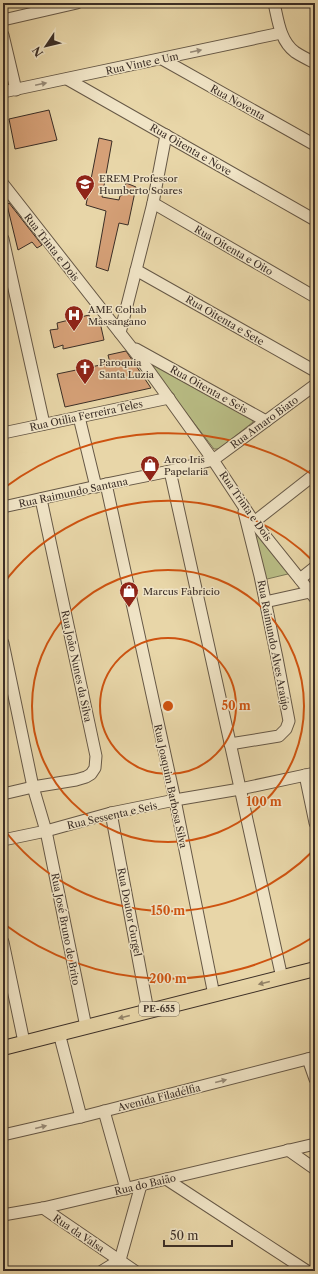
<svg xmlns="http://www.w3.org/2000/svg" width="318" height="1274" font-family="'Libre Caslon Text',serif">
<rect width="100%" height="100%" fill="#e8d6a8"/>
<filter id="stains"><feTurbulence type="fractalNoise" baseFrequency=".005" numOctaves="4"/><feColorMatrix values="0 0 0 0 .2 0 0 0 0 .09 0 0 0 0 .02 0 0 0 .5 -.17"/></filter>
<radialGradient id="worn" r=".72"><stop offset=".6" stop-color="#630" stop-opacity="0"/><stop offset="1" stop-color="#630" stop-opacity=".3"/></radialGradient>
<!-- green -->
<g fill="#b9bd85" stroke="#7a7656">
<path d="M148 361 253 419V422L219 449H214L148 363Z"/>
<path d="M250 522 292 573 263 580Z"/>
</g>
<!-- building -->
<g fill="#d5a077" stroke="#3b2e26">
<path d="M49 110 57 140 15 149 9 119Z"/>
<path d="M99 138 112 141 102 197 119 200 120 196 123 195 126 183 136 187 128 225 119 223 108 271 96 267 106 211 86 205Z"/>
<path d="M9 203 42 245 37 248 32 242 18 250 7 205Z"/>
<path d="M89 315 90 320 99 318 104 340 63 349V345L54 348 50 330 58 329 57 323Z"/>
<path d="M126 351 151 388 65 407 57 374 110 363 108 355Z"/>
</g>
<g fill="none" stroke-linecap="round" stroke-linejoin="round">
<defs>
<g id="minor">
<path d="M274 3C278 20 280 41 295 52 301 56 309 60 315 63"/>
<path d="M3 20 77 3"/>
<path d="M3 35 16 90"/>
<path d="M162 59 315 145"/>
<path d="M67 79 315 220"/>
<path d="M3 92 281 33"/>
<path d="M3 184 142 361 213 460 254 522 315 598"/>
<path d="M153 203 315 297"/>
<path d="M3 239 44 424"/>
<path d="M136 270 315 371"/>
<path d="M120 333 153 203 166 135"/>
<path d="M136 349 266 421"/>
<path d="M79 417 96 487"/>
<path d="M3 433 169 398"/>
<path d="M170 471 282 978"/>
<path d="M106 484 175 800 214 995"/>
<path d="M3 507 106 484 170 471 213 460 315 385"/>
<path d="M254 522 315 474"/>
<path d="M300 579 315 567"/>
<path d="M265 602 310 592"/>
<path d="M3 643 33 787 46 831 86 1027"/>
<path d="M230 744 279 736 286 729 289 721 277 658 260 576 244 512"/>
<path d="M305 775 315 823"/>
<path d="M3 794 33 787 76 780 86 777 91 774 95 768 96 756 41 499"/>
<path d="M111 813 148 1011"/>
<path d="M3 840 46 831 111 813 175 800 240 789 315 773"/>
<path d="M3 942 24 1042"/>
<path d="M59 1033 81 1117"/>
<path d="M308 1059 315 1079"/>
<path d="M104 1111 126 1189"/>
<path d="M3 1135 81 1117 315 1057"/>
<path d="M288 1150 315 1169"/>
<path d="M166 1179 307 1271"/>
<path d="M43 1208 135 1271"/>
<path d="M3 1215 43 1208 315 1144"/>
<path d="M102 1271 120 1260 141 1185"/>
</g>
<path id="major" d="M3 1048 315 969"/>
</defs>
<!-- minor casing -->
<use href="#minor" stroke="#665846" stroke-width="13"/>
<!-- major casing -->
<use href="#major" stroke="#3b2e26" stroke-width="16"/>
<!-- minor -->
<use href="#minor" stroke="#f0e4c6" stroke-width="11"/>
<!-- major -->
<use href="#major" stroke="#e8d6a8" stroke-width="14"/>
</g>
<!-- one-way arrows -->
<defs><path id="oneway-solid" d="M-6-.8H1V-3.2L6.5 0L1 3.2V.8H-6Z"/></defs>
<g fill="#968976">
<use href="#oneway-solid" transform="translate(196 51) rotate(-12)"/>
<use href="#oneway-solid" transform="translate(41 84) rotate(-12)"/>
<use href="#oneway-solid" transform="translate(221 1081) rotate(-14)"/>
<use href="#oneway-solid" transform="translate(41 1127) rotate(-14)"/>
</g>
<g fill="#928267">
<use href="#oneway-solid" transform="translate(264 983) rotate(166)"/>
<use href="#oneway-solid" transform="translate(124 1017) rotate(166)"/>
</g>
<!-- distance rings -->
<g fill="none" stroke="#ce5310" stroke-width="2">
<circle cx="168" cy="706" r="68"/>
<circle cx="168" cy="706" r="136"/>
<path d="M314 850A205 205 0 0 1 3 828M3 584A205 205 0 0 1 314 562"/>
<path d="M315 936A273 273 0 0 1 4 924M4 488A273 273 0 0 1 315 476"/>
</g>
<!-- icons -->
<defs>
<symbol id="school-pin" viewBox="-11 -11 22 30"><path d="M0 17L-7.5 6A9.5 9.5 0 1 1 7.5 6Z" fill="#8f2418" stroke="#f0e4c6"/><path d="M0-5L7-2L0 1L-7-2ZM-4 1L0 2.5L4 1V4Q0 6-4 4Z" fill="#fff"/></symbol>
<symbol id="hospital-pin" viewBox="-11 -11 22 30"><path d="M0 17L-7.5 6A9.5 9.5 0 1 1 7.5 6Z" fill="#8f2418" stroke="#f0e4c6"/><path d="M-5-5h3v3.5h4V-5h3V5h-3V1.5h-4V5h-3Z" fill="#fff"/></symbol>
<symbol id="church-pin" viewBox="-11 -11 22 30"><path d="M0 17L-7.5 6A9.5 9.5 0 1 1 7.5 6Z" fill="#8f2418" stroke="#f0e4c6"/><path d="M-1.2-6h2.4v3.5h3.3v2.4h-3.3V6h-2.4V-.1h-3.3v-2.4h3.3Z" fill="#fff"/></symbol>
<symbol id="shop-pin" viewBox="-11 -11 22 30"><path d="M0 17L-7.5 6A9.5 9.5 0 1 1 7.5 6Z" fill="#8f2418" stroke="#f0e4c6"/><path d="M-5-2.5h2.3a2.7 3.5 0 0 1 5.4 0H5L5.5 6h-11ZM-1.5-2.5h3a1.5 2.3 0 0 0-3 0Z" fill="#fff"/></symbol>
</defs>
<g fill-rule="evenodd">
<use href="#school-pin" x="74" y="173" width="22" height="30"/>
<use href="#hospital-pin" x="63" y="304" width="22" height="30"/>
<use href="#church-pin" x="74" y="357" width="22" height="30"/>
<use href="#shop-pin" x="139" y="454" width="22" height="30"/>
<use href="#shop-pin" x="118" y="580" width="22" height="30"/>
</g>
<g text-anchor="middle" stroke-width="3" stroke-linejoin="round" paint-order="stroke">
<!-- shield labels -->
<rect fill="#f0e4c6" stroke="#716556" stroke-width="1" x="139" y="1002" width="40" height="14" rx="3"/>
<g font-size="9" font-weight="bold" fill="#3b2e26">
<text x="159" y="1012">PE-655</text>
</g>
<!-- street labels -->
<g font-size="10" fill="#3b2e26" stroke="#f0e4c6">
<text transform="translate(142 63) rotate(-12)" y="4">Rua Vinte e Um</text>
<text transform="translate(238 102) rotate(29)" y="4">Rua Noventa</text>
<text transform="translate(191 149) rotate(30)" y="4">Rua Oitenta e Nove</text>
<text transform="translate(52 247) rotate(52)" y="4">Rua Trinta e Dois</text>
<text transform="translate(234 250) rotate(30)" y="4">Rua Oitenta e Oito</text>
<text transform="translate(225 320) rotate(30)" y="4">Rua Oitenta e Sete</text>
<text transform="translate(209 389) rotate(29)" y="4">Rua Oitenta e Seis</text>
<text transform="translate(86 415) rotate(-12)" y="4">Rua Otilia Ferreira Teles</text>
<text transform="translate(264 422) rotate(-36)" y="4">Rua Amaro Biato</text>
<text transform="translate(73 492) rotate(-12)" y="4">Rua Raimundo Santana</text>
<text transform="translate(246 506) rotate(55)" y="4">Rua Trinta e Dois</text>
<text transform="translate(274 645) rotate(79)" y="4">Rua Raimundo Alves Araújo</text>
<text transform="translate(77 666) rotate(78)" y="4">Rua João Nunes da Silva</text>
<text transform="translate(171 786) rotate(78)" y="4">Rua Joaquim Barbosa Silva</text>
<text transform="translate(112 815) rotate(-13)" y="4">Rua Sessenta e Seis</text>
<text transform="translate(130 912) rotate(79)" y="4">Rua Doutor Gurgel</text>
<text transform="translate(66 929) rotate(79)" y="4">Rua José Bruno de Brito</text>
<text transform="translate(159 1097) rotate(-14)" y="4">Avenida Filadélfia</text>
<text transform="translate(145 1184) rotate(-13)" y="4">Rua do Baião</text>
<text transform="translate(79 1233) rotate(34)" y="4">Rua da Valsa</text>
</g>
<!-- poi labels -->
<g font-size="10" fill="#3b2e26" stroke="#f0e4c6" text-anchor="start">
<text x="99" y="182">EREM Professor<tspan x="99" dy="12">Humberto Soares</tspan></text>
<text x="88" y="313">AME Cohab<tspan x="88" dy="12">Massangano</tspan></text>
<text x="99" y="366">Paroquia<tspan x="99" dy="12">Santa Luzia</tspan></text>
<text x="164" y="463">Arco Iris<tspan x="164" dy="12">Papelaria</tspan></text>
<text x="143" y="595">Marcus Fabricio</text>
</g>
</g>
<circle cx="168" cy="706" r="6" fill="#ce5310" stroke="#f0e4c6" stroke-width="2"/>
<g font-size="12" text-anchor="middle" font-weight="bold" fill="#ce5310" stroke="#f0e4c6" stroke-width="3" stroke-linejoin="round" paint-order="stroke">
<text x="236" y="710">50 m</text>
<text x="264" y="806">100 m</text>
<text x="168" y="915">150 m</text>
<text x="168" y="983">200 m</text>
</g>
<!-- margin -->
<rect width="318" height="1274" fill="none" stroke="#e8d6a8" stroke-width="16"/>
<rect x="4" y="4" width="310" height="1266" fill="none" stroke="#3b2e26" stroke-width="2"/>
<rect x="8" y="8" width="302" height="1258" fill="none" stroke="#3b2e26"/>
<!-- north arrow -->
<g transform="translate(46 46) rotate(235)" stroke="#f0e4c6" stroke-width="3" paint-order="stroke">
<path d="M0-3L7 15L0 10L-7 15Z" fill="#3b2e26"/>
<text y="-6" font-size="11" font-weight="bold" text-anchor="middle" fill="#3b2e26">N</text>
</g>
<!-- scale -->
<path d="M164 1240v6h68v-6" fill="none" stroke="#3b2e26" stroke-width="2"/>
<text x="170" y="1240" font-size="12" fill="#3b2e26" stroke="#f0e4c6" stroke-width="3" paint-order="stroke">50 m</text>
<rect width="100%" height="100%" filter="url(#stains)"/>
<rect width="100%" height="100%" fill="url(#worn)"/>
</svg>
